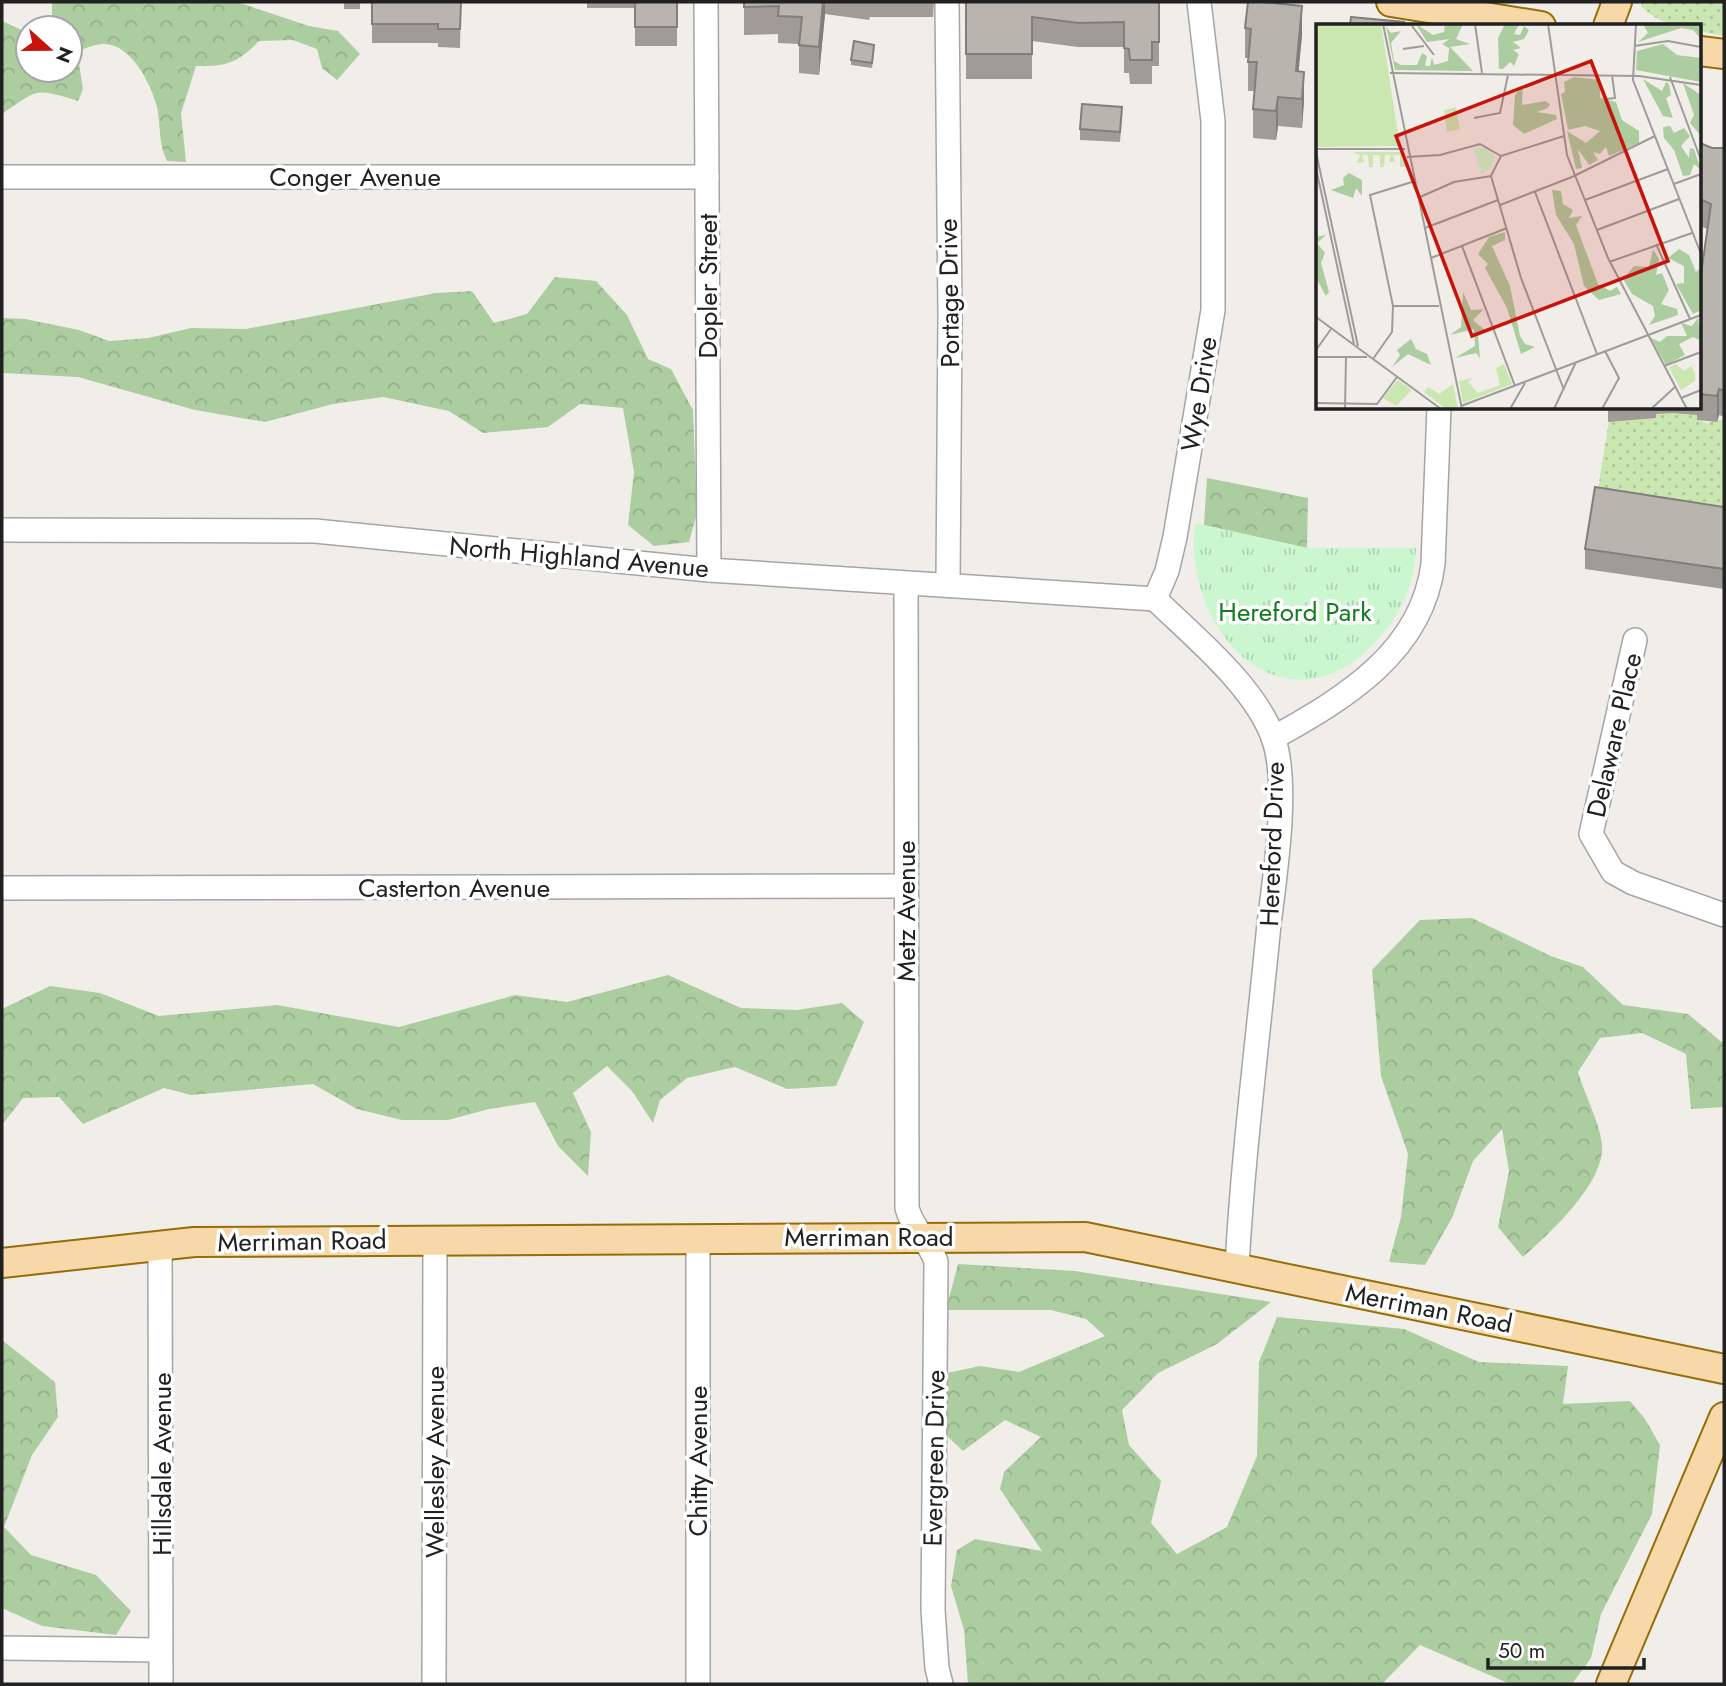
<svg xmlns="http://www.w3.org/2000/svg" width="1726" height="1686" font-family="Jost,sans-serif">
<defs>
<pattern id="grass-dots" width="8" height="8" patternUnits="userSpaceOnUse" patternTransform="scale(1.75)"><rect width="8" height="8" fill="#cae7b2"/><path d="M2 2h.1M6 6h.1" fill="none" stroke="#adc699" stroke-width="1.8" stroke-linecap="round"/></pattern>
<pattern id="forest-crowns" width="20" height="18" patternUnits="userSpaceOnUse" patternTransform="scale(1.75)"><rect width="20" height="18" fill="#accda0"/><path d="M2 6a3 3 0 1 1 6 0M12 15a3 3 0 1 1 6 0" fill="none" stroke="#94b08a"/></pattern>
<pattern id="park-tufts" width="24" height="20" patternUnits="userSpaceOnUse" patternTransform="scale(1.75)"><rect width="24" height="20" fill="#caf7cf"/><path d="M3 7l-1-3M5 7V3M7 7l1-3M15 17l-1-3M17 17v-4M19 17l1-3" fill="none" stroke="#add3b1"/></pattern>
</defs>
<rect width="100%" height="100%" fill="#f1eee9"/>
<!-- grass -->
<g fill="url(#grass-dots)">
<path d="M1642 2H1724V36L1700 31V26C1676 26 1658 24 1641 6Z"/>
<path d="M1611 408 1656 414 1682 412 1698 415V420L1707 423 1724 419V526L1595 507Z"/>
</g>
<!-- forest -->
<g fill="url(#forest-crowns)">
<path d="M52 2H237L309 26 338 31 360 54 337 80 322 68 317 49 293 40 259 41C238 63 226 67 196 66L181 113 186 162 167 161C158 142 161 127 157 107 151 84 131 43 103 44 95 44 84 49 77 51L83 89 78 101C33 87 38 90 2 114V21L28 33V70H70V28H48L52 21Z"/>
<path d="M555 277 596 281 627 315 648 359 671 369 693 410 697 513 689 542 654 546 628 525 634 472 623 408 580 404 548 427 483 433 449 411 383 397 333 404 265 422 195 410 78 377 2 373V318L25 319 79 330 109 341 148 338 191 328 246 329 436 293 472 291 494 323 527 314Z"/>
<path d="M1207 478 1308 498 1307 548 1204 525Z"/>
<path d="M1472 918 1551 956 1583 967 1623 1005 1688 1014 1724 1044V1107L1691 1109 1686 1054 1642 1033 1600 1038 1578 1072C1585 1095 1599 1121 1602 1144 1606 1182 1549 1234 1523 1257L1498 1227 1509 1171 1502 1129 1473 1161 1452 1218 1425 1265 1389 1262 1401 1217 1408 1154 1381 1076 1372 970 1420 920Z"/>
<path d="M668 975 741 1008 797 1010 842 1003 864 1022 836 1086 787 1089 735 1067 687 1078 660 1100 653 1123 632 1091 607 1066 573 1093 591 1132 588 1176 558 1146 535 1102 489 1109 448 1120H402L357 1109 313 1084 191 1095 164 1088 83 1124 59 1097 23 1098 2 1125V1009L50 986 100 993 159 1016 277 1005 399 1027 515 995 567 1002Z"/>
<path d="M958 1264 1075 1271 1271 1302 1217 1344 1158 1373 1122 1410 1129 1445 1161 1481 1151 1523 1177 1554 1227 1527 1257 1456 1259 1362 1277 1317 1404 1329 1479 1362 1568 1366 1563 1404 1630 1401 1645 1419 1660 1445 1652 1514 1601 1614 1591 1658 1572 1684H1510L1420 1645 1382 1684H968L964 1630 951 1586 957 1550 975 1539 1042 1551 1000 1489 1004 1472 1041 1437 1005 1420 963 1451 947 1436V1373L980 1366 1019 1372 1105 1336 1086 1319 1051 1310H946Z"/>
<path d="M2 1340 55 1382 58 1417 32 1455 4 1527 31 1555 96 1575 131 1611 116 1635 42 1626 2 1608Z"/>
</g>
<!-- park -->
<path fill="url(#park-tufts)" d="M1195 523 1307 548H1416C1415 582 1403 610 1381 636 1290 742 1182 636 1195 523Z"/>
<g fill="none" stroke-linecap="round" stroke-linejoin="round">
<defs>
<g id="minor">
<path d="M706 2 709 570"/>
<path d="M947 2 950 315 948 585"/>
<path d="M2 177H707"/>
<path d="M2 530 315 531 709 570 1155 599"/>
<path d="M906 584 907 1208C913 1231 930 1241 936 1262L933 1610 937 1668 941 1684"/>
<path d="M1155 599C1194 637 1256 687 1274 740 1289 786 1275 875 1269 924 1258 1039 1243 1153 1237 1267"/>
<path d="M1155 599 1167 571 1175 537 1213 310V121L1199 2"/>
<path d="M1635 640 1591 834 1613 872 1633 883 1724 915"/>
<path d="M1273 738C1345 698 1422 652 1433 564L1439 408"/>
<path d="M2 888 906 886"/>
<path d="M698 1238V1684"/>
<path d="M160 1244 161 1684"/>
<path d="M2 1648 160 1650"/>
<path d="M434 1684 435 1239"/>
</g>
<g id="major">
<path d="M1391 2 1541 26"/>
<path d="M1608 26 1617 2"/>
<path d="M1700 51 1724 54"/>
<path d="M2 1263 194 1242 1085 1237 1724 1369"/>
<path d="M1611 1684 1724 1417"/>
</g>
</defs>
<!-- minor casing -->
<use href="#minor" stroke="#a5a5a5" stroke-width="26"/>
<!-- major casing -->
<use href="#major" stroke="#956d09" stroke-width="32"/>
<!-- minor -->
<use href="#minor" stroke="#fff" stroke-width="23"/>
<!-- major -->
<use href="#major" stroke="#f7d8a8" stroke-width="28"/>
</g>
<!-- wall -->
<g fill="#a09b96">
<rect x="344" y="2" width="16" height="7"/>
<path d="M372 2H461L460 48 438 47V43H372Z"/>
<path d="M587 2H677V46H635V8H587Z"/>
<path d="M744 2H934L933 17H870L869 20 825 14 819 75 799 73V44L778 43V34L744 35Z"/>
<path d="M966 2H1159V66H1152V84H1130L1129 73H1124V47H1078L1032 41V79H966Z"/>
<path d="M1245 28 1302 35 1298 72 1304 101 1302 128 1278 126 1276 140 1253 138V109L1255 91H1248V58H1245Z"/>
<path d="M874 50 872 68 851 65V60Z"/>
<path d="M1122 117 1120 142 1080 140V129Z"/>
<path d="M1700 143 1712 148H1724V417L1719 415 1717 422 1697 420V415L1673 413 1656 414V418L1608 422V408H1700V281L1707 229 1700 226Z"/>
<path d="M1724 507V589L1585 569V549Z"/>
</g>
<!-- shaded-wall -->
<g fill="#827e7a">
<path d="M823 2H825V14L819 75V47Z"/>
<path d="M1302 6V35L1296 100V71Z"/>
<path d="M1304 72V101L1302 128V99Z"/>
<path d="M1278 97V126L1276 140V111Z"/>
<path d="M1719 389V415L1717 422V396Z"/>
</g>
<!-- building -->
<g fill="#bab4ae" stroke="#827e7a" stroke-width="2">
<path d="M372 2H461L460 29H438V24H372Z"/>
<rect x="635" y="2" width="42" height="25"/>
<path d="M744 2H823L819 47 799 45 802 17 778 16 779 6 744 7Z"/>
<path d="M966 2H1159V42H1152V60H1130L1129 49 1124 48V22L1078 23 1032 17V54H966Z"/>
<path d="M1248 2H1262L1302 6 1296 71 1304 72 1302 99 1278 97 1276 111 1253 109 1257 62H1248L1251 29 1245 28Z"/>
<path d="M1351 17 1404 22 1403 26H1350Z"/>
<path d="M854 41 874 45 872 63 851 60Z"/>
<path d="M1082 104 1122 107 1120 132 1080 129Z"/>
<path d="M1700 143 1712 148H1724V391L1719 389 1717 396 1700 394V281L1711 204 1700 199Z"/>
<path d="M1595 487 1724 507V569L1585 549Z"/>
</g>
<g text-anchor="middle" stroke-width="7" stroke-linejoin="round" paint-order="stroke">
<!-- street labels -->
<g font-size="26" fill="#212121" stroke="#fff">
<text x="355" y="186">Conger Avenue</text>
<text transform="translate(708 286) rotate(-90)" y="9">Dopler Street</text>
<text transform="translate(949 293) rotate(-91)" y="9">Portage Drive</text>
<text transform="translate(1199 394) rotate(-81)" y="9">Wye Drive</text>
<text transform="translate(579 557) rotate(5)" y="9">North Highland Avenue</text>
<text transform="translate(1614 735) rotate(-77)" y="9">Delaware Place</text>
<text transform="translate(1272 844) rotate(-88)" y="9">Hereford Drive</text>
<text x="454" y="897">Casterton Avenue</text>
<text transform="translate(906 911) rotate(-90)" y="9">Metz Avenue</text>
<text x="869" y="1246">Merriman Road</text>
<text transform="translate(302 1241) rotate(-1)" y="9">Merriman Road</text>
<text transform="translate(1429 1308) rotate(11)" y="9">Merriman Road</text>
<text transform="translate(934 1458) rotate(-89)" y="9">Evergreen Drive</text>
<text transform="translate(698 1461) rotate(-90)" y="9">Chitty Avenue</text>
<text transform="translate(435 1462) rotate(-90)" y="9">Wellesley Avenue</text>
<text transform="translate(162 1464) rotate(-90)" y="9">Hillsdale Avenue</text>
</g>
<!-- park labels -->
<g font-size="26" fill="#137c20" stroke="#fff">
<text x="1295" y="621">Hereford Park</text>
</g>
</g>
<!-- overview -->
<g transform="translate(1316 24)">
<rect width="385" height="385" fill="#f1eee9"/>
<path d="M0 0H65L84 122 0 123ZM140 83 144 105 131 108 128 86ZM37 128H86L90 143H84V131H77L79 138H73L75 131H69L68 143H64V131H57V143H53L52 131H46L48 138 41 139 44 131ZM188 340 196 360 147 379 143 357 157 354 152 358 162 369 184 361 180 344ZM360 340 368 347 375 342 379 349V357L365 366 353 343ZM82 356 96 366 80 382 67 374ZM137 360 142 385H130L108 368 112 363 123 370Z" fill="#cae7b2"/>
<path d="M100 0 117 11 128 8 129 0H147L140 15 154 20 134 23 157 47 79 46 70 2 75 9 85 7 75 19 78 37 85 41H101L106 29 111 32 109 42H114L116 33 118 41 132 37 133 24 126 20 134 15 111 18ZM189 0H203L198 10 204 11 208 2 213 6 208 15 197 18 205 24 197 26 203 30 198 42 194 38 187 45H183L182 14ZM327 0H385V15L377 6 365 4 322 18 332 9ZM347 20 361 31 385 34V58L320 46 321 27ZM258 53 284 56V74L300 78 306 96 323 107V119L293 132 290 123 284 130 277 128 282 136 273 141 262 125 266 144 260 145 251 107 270 119 284 107 269 102 252 106 245 70 249 68 248 58ZM327 55 346 67 350 58 353 60 355 71 350 74 357 94 347 92ZM367 59 385 71V112L374 99 378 91ZM207 61 206 81 229 77 234 80 232 84 221 88 240 91 241 95 208 110 197 101 199 71ZM354 102 358 109 368 104 374 112 365 122 373 134 374 124 378 125 385 146 378 140 374 151 367 152 358 126 348 114 347 103ZM33 149 46 156V172L40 164 37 174 15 166 28 161 27 154ZM236 166 245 167 247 180 257 186 253 194 266 192 260 201 282 260 294 267 301 263 305 270 283 276 268 262 258 220 240 191ZM189 208V216L176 222 194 262 204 312 209 320 219 323 205 330 191 284 169 244 172 240 162 230 173 213ZM10 211 1 219 9 229 5 239 13 268 10 272 0 254V213ZM337 225 343 235 340 251 346 249 353 266 345 280 361 285 362 291 333 301 339 292 337 282 316 270 307 255 318 242 333 243ZM363 225 373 231 380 248 385 243V286L377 290 360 260 368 259V242L352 234ZM147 268 155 286 168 285 157 296 170 307 162 312 164 334 160 329 139 334 159 322 158 305 134 311 145 303ZM382 294 385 317 377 313 363 320 369 331 350 341 335 314 344 318 351 312H371L365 299 376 302ZM95 315 100 325 111 330 115 341 92 330 76 343 84 331 81 326Z" fill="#accda0"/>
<path d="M157 124H170L178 132 176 143 166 150Z" fill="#caf7cf"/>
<path fill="none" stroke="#9e9c99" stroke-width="2" d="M67 0 146 385M159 0 166 49M232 0 251 131 292 234 371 385M320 0 317 56 385 230M67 1 98 0M96 2 118 31M318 22 352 17 385 23M87 25 108 22M74 49 323 52 385 61M354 53 385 136M291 75 299 74 296 51M158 94 184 89 192 51M0 125H89M0 128 42 322M185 132 248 112M91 133 124 131 164 120 185 132M0 144 38 320M175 152 205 254 248 366M175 152 185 132M358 160 385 150M219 168 281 330M104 173 138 158 175 152M269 176 352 145M184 181 256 153 339 112M109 204 182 176M281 206 363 175M340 220 374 295M146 222 199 362M115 234 191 204M293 238 376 209M77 282H123M0 293 125 385M0 326 15 305M0 333H51M57 335 76 308 77 282 54 171 96 158M348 342 385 328M365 374 385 366M0 379 61 380 81 353M145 382 385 291M29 385 30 333M194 385 209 359M238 385 260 338M286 385 303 354 289 327M335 385 359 363"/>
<path fill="#c6140c" fill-opacity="0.15" stroke="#c6140c" stroke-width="3.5" d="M275 37 352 237 156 312 80 112Z"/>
<rect width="385" height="385" fill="none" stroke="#212121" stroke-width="3.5"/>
</g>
<!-- border -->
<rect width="1726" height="1686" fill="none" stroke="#212121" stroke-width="7"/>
<!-- north arrow -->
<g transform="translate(49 49) rotate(111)"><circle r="33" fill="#ffffff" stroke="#a6a6a6" stroke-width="2"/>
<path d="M0-5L12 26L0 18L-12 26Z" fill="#c6140c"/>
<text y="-10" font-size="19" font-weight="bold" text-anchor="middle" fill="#212121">N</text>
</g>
<!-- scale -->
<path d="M1488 1658v10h156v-10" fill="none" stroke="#212121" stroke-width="3.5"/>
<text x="1498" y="1658" font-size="21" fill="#212121" stroke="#ffffff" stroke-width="5" paint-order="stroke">50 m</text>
</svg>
